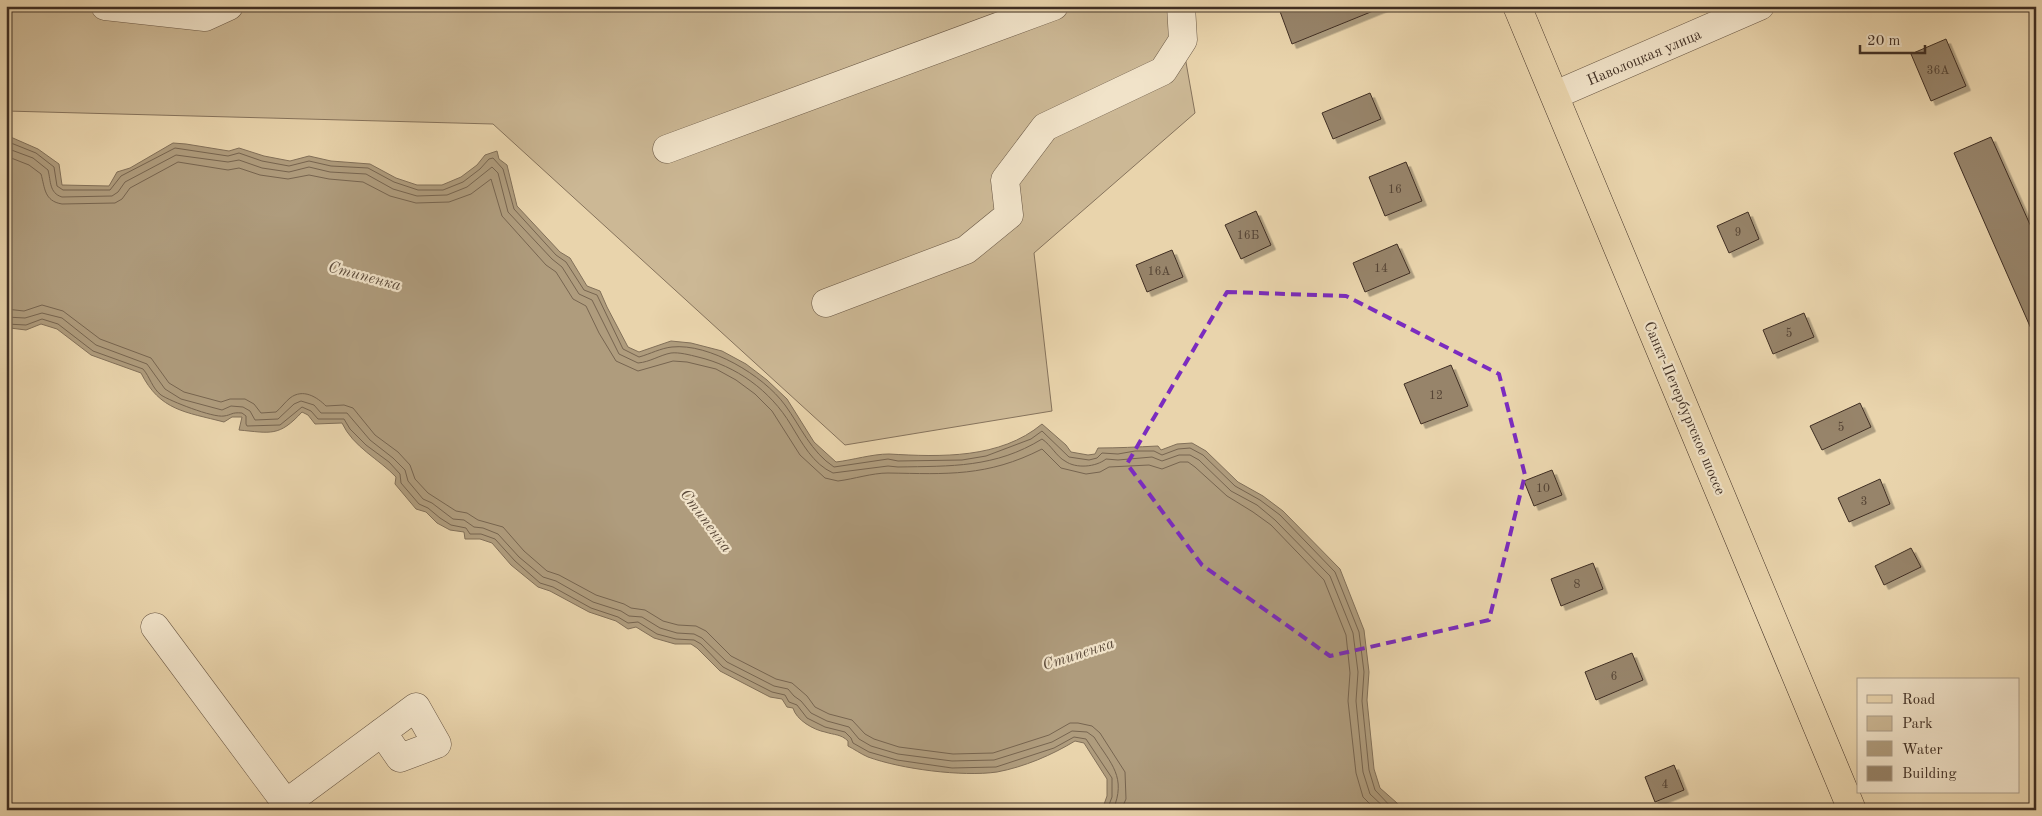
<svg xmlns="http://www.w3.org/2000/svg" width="2042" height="816" font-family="'Old Standard TT',serif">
<defs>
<filter id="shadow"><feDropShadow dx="4.5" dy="4.5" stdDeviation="0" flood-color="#0004"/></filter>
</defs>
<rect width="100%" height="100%" fill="#e9d4ac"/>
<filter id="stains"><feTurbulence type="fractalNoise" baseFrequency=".004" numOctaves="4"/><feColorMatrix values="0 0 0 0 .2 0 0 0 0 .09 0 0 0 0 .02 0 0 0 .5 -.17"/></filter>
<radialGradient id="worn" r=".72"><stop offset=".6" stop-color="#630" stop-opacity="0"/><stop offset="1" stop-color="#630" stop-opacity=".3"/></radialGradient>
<!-- green -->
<path fill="#ccb895" stroke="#86735c" d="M6 6H1176L1195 113 1034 253 1052 411 845 445 493 124 6 111Z"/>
<!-- water -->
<path fill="#af9c7d" stroke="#827059" d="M6 135 38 149 59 164 62 185 109 186 117 172 130 168 173 143 186 144 229 151 239 148 264 156 290 161 309 156 331 161 370 164 396 178 417 185H442L461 177 477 165 485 155 497 151 499 159 507 165 517 206 560 252 570 258 587 286 600 291 607 307 628 347 639 352 671 341 691 343 722 351 746 364 767 380 787 399 814 442 836 462C853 460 872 454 889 454 941 457 1000 459 1042 424L1066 445 1071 452 1088 455 1095 454 1098 448C1118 448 1137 447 1158 446L1161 450 1177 444 1192 443 1206 451 1238 482 1263 496 1283 511 1340 569 1364 630 1369 672 1367 700 1374 769 1380 788 1397 803 1400 810H1102L1107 796V779L1084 743 1075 741C1052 755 1024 767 997 772 962 777 901 769 868 757 861 754 854 749 848 746V741C841 734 834 735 825 732 814 730 796 720 793 708L787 707 782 699 770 697 720 671 697 648 691 644H675L654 638 636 627 628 629 616 621 589 612 550 591 538 587 511 565 492 543 480 539H465L464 532 450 530 437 523 426 512 416 509 395 484 396 477C379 459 353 447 342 423L315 424 308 415 302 412C279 437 271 433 239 430L242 417H232L224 422C186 412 160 411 141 373L91 355 57 329 41 324 26 330 10 328 6 329Z"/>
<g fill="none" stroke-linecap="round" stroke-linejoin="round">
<!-- shore -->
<g stroke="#776550" stroke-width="1">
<path d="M6 141 36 153 54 167 57 186 63 190H110L121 176 175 148 228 156 239 153 262 161 289 166 309 161 331 166 368 168 394 182 418 190H443L463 182 480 169 489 159 493 158 503 169 514 209 556 255 566 262 584 290 597 295 623 349 639 357C650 354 661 348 672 347 709 343 763 375 785 405 801 427 811 452 834 467L888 459 898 461 962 460 986 456 1031 439 1042 431 1069 457 1089 460 1097 458 1102 453 1118 454 1135 451H1154L1162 455 1178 449 1190 448 1203 455 1235 486 1260 500 1280 515 1335 572 1359 632 1364 672 1362 701 1369 770 1375 790 1394 810"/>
<path d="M6 148 33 158 48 170C51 181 49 193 62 197L112 196 118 192 125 182 176 155 228 162 239 160 262 168 289 172 309 167 330 172 366 174 393 189 417 196 447 195 467 187 492 167 498 173 508 212 552 259 562 267 579 294 592 300 619 354 638 363C650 362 660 355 671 353 679 352 690 355 698 357 736 366 770 390 791 425 802 443 813 464 833 473L888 466 898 467C951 466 995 468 1042 439 1051 445 1057 457 1065 461 1076 469 1096 467 1106 459L1118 460 1152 457 1162 461 1179 455H1190L1199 460 1231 491 1257 505 1275 520 1330 576 1353 633 1358 672 1356 701 1363 772 1370 794 1387 810"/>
<path d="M6 156 29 165 41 174C45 188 44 201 62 204L115 203 122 199 130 188 178 162 228 170 239 168 260 175 288 179 309 175 329 179 363 182 390 196 416 203 449 202 471 194 491 179 502 216 546 265 556 272 573 299 586 306 599 333 616 361 638 371 673 361 687 362 716 369 736 380 755 394 772 411 800 455 825 478 838 481C854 479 872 473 888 473 947 474 987 477 1042 449L1061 468 1086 474 1100 472 1109 467 1149 465 1162 469 1180 462H1188L1195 467 1227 496 1253 512 1271 525 1324 580 1346 635 1350 673 1348 701 1356 773 1363 797 1376 810"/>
<path d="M6 309 24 311 42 305 63 311 100 339 151 358 169 383 184 392 221 402 230 399H245L254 404 261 413 276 412C281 408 285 402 290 398 303 388 317 397 326 406L344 405 353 408 375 435 398 452 410 465 415 479 428 493 456 511 467 513 478 520 503 527 524 551 547 571 559 575 596 595 624 604 631 608 645 610 663 621 678 625 696 626 706 631 731 656 776 679 792 683 807 696 815 707 829 714 852 720 865 734 874 739 899 747 953 754 993 753 1049 735 1070 723H1078L1092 726 1100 733 1125 772 1126 799 1121 810"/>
<path d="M6 317 25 318 42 313 62 318 96 345 147 364 165 389 181 399 222 410 231 406 243 407 250 411 255 420 278 419 294 404 301 401 314 405 321 413H347L370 440 393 458 405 470 408 481 423 499 432 503 453 519 464 520 474 527 483 528 498 534 519 557 543 577 556 581 593 602 621 611 629 616 642 617 660 628 677 633 694 634 702 638 727 662 774 686 788 689 794 696 801 701 811 713 827 721 849 727 859 739 871 746 898 754 952 761 994 760 1052 742 1072 731 1087 732 1094 737C1111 764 1127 777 1113 810"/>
<path d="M6 324 26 325 42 319 58 324 93 351 143 369C150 377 152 388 161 395 170 401 213 418 224 416 232 415 231 412 242 413L246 416V424L247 426 280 425 302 407 311 411 318 419H344L350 429 366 445 389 462 400 474 401 483 419 504 428 508 440 518 451 525 466 528 470 534H481L495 539 515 561 540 583 553 587 591 608 618 617 628 623 638 622 657 634 676 639 694 640 701 644 723 667 772 692 785 695 789 702 797 705 807 718 825 727 845 732 851 738 853 743 869 752 897 760 952 768 996 767 1054 748 1074 737 1086 739 1112 778V797L1107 810"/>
</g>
</g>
<!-- building -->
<g fill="#97846a" stroke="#3f2e23" filter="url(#shadow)">
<path d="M1278 6H1383V7L1292 44Z"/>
<path d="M1946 39 1966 86 1931 101 1911 54Z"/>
<path d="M1370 93 1381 119 1333 139 1322 113Z"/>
<path d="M1991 137 2036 238V340L1954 153Z"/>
<path d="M1406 162 1422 201 1385 216 1369 177Z"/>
<path d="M1256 211 1271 245 1241 259 1225 225Z"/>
<path d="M1748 212 1759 239 1729 253 1717 226Z"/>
<path d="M1397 244 1410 273 1365 292 1353 263Z"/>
<path d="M1172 250 1183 277 1147 292 1136 265Z"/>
<path d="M1804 313 1814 337 1773 354 1763 330Z"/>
<path d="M1451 365 1468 406 1421 424 1404 384Z"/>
<path d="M1860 403 1871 427 1822 450 1810 426Z"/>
<path d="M1552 470 1562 495 1534 506 1524 481Z"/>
<path d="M1880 479 1890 504 1849 522 1838 498Z"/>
<path d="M1911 548 1921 567 1884 585 1875 566Z"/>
<path d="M1593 563 1603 589 1561 606 1551 579Z"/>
<path d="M1632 653 1643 680 1596 700 1585 672Z"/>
<path d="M1674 765 1684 790 1655 802 1645 777Z"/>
</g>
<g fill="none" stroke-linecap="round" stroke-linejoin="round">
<defs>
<g id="minor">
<path d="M105 6 205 17 229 6"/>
<path d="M1555 95 1760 6"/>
<path d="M667 149 1054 6"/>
<path d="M826 303 966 250 1009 215 1005 180 1045 127 1163 71 1183 40 1181 6"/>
<path d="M155 627 291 810"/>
<path d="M285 804 416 707 437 744 400 758 382 732"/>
</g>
<path id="major" d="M1517 6 1852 810"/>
</defs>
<!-- minor casing -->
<use href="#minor" stroke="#6a5845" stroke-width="29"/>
<!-- major casing -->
<use href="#major" stroke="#3f2e23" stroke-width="29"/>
<!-- minor -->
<use href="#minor" stroke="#f1e3c9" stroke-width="28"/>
<!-- major -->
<use href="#major" stroke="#e9d4ac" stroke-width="28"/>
</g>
<!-- marked area -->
<path fill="none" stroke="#7b2cbf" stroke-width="4" stroke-dasharray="10 6" stroke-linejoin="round" d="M1227 292 1346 296 1499 374 1525 475 1489 620 1330 656 1202 565 1127 464Z"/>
<g text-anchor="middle" stroke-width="4.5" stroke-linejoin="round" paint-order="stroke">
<!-- number labels -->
<g font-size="12" fill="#554435">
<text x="1938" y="74">36А</text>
<text x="1395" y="193">16</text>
<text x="1738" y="236">9</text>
<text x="1248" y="239">16Б</text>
<text x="1381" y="272">14</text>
<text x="1159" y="275">16А</text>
<text x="1789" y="337">5</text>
<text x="1436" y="399">12</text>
<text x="1841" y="431">5</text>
<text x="1543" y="492">10</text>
<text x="1864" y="505">3</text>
<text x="1577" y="588">8</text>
<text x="1614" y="680">6</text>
<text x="1665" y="788">4</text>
</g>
<!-- street labels -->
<g font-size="15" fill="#3f2e23" stroke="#f1e3c9">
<text transform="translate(1644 57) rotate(-23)" y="5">Наволоцкая улица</text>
<text transform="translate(1685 408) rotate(67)" y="5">Санкт-Петербургское шоссе</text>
</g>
<!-- water labels -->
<g font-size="16" font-style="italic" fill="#5b4a3a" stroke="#f1e3c9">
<text transform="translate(365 275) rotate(15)" y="6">Стипенка</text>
<text transform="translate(707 520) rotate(53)" y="6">Стипенка</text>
<text transform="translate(1078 653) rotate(-18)" y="6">Стипенка</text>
</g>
</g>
<!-- margin -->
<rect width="2042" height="816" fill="none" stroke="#e9d4ac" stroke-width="25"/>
<rect x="8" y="8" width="2027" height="801" fill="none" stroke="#3f2e23" stroke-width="2.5"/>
<rect x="12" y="12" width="2017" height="791" fill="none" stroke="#3f2e23"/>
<!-- legend -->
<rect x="1857" y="678" width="162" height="115" fill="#f1e3c9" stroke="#aa9b87"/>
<rect x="1867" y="695" width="25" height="8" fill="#e9d4ac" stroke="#aa9b87"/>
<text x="1902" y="704" font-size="15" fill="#3f2e23">Road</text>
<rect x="1867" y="716" width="25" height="15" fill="#ccb895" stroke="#aa9b87"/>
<text x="1902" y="728" font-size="15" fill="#3f2e23">Park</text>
<rect x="1867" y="741" width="25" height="15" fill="#af9c7d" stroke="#aa9b87"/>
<text x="1902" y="754" font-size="15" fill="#3f2e23">Water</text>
<rect x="1867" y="766" width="25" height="15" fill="#97846a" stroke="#aa9b87"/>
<text x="1902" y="778" font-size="15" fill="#3f2e23">Building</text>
<!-- scale -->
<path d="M1860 45v8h65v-8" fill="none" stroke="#3f2e23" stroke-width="2.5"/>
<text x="1867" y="45" font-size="15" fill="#3f2e23" stroke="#f1e3c9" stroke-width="4" paint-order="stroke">20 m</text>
<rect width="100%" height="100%" filter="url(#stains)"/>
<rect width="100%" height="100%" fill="url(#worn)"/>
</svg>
